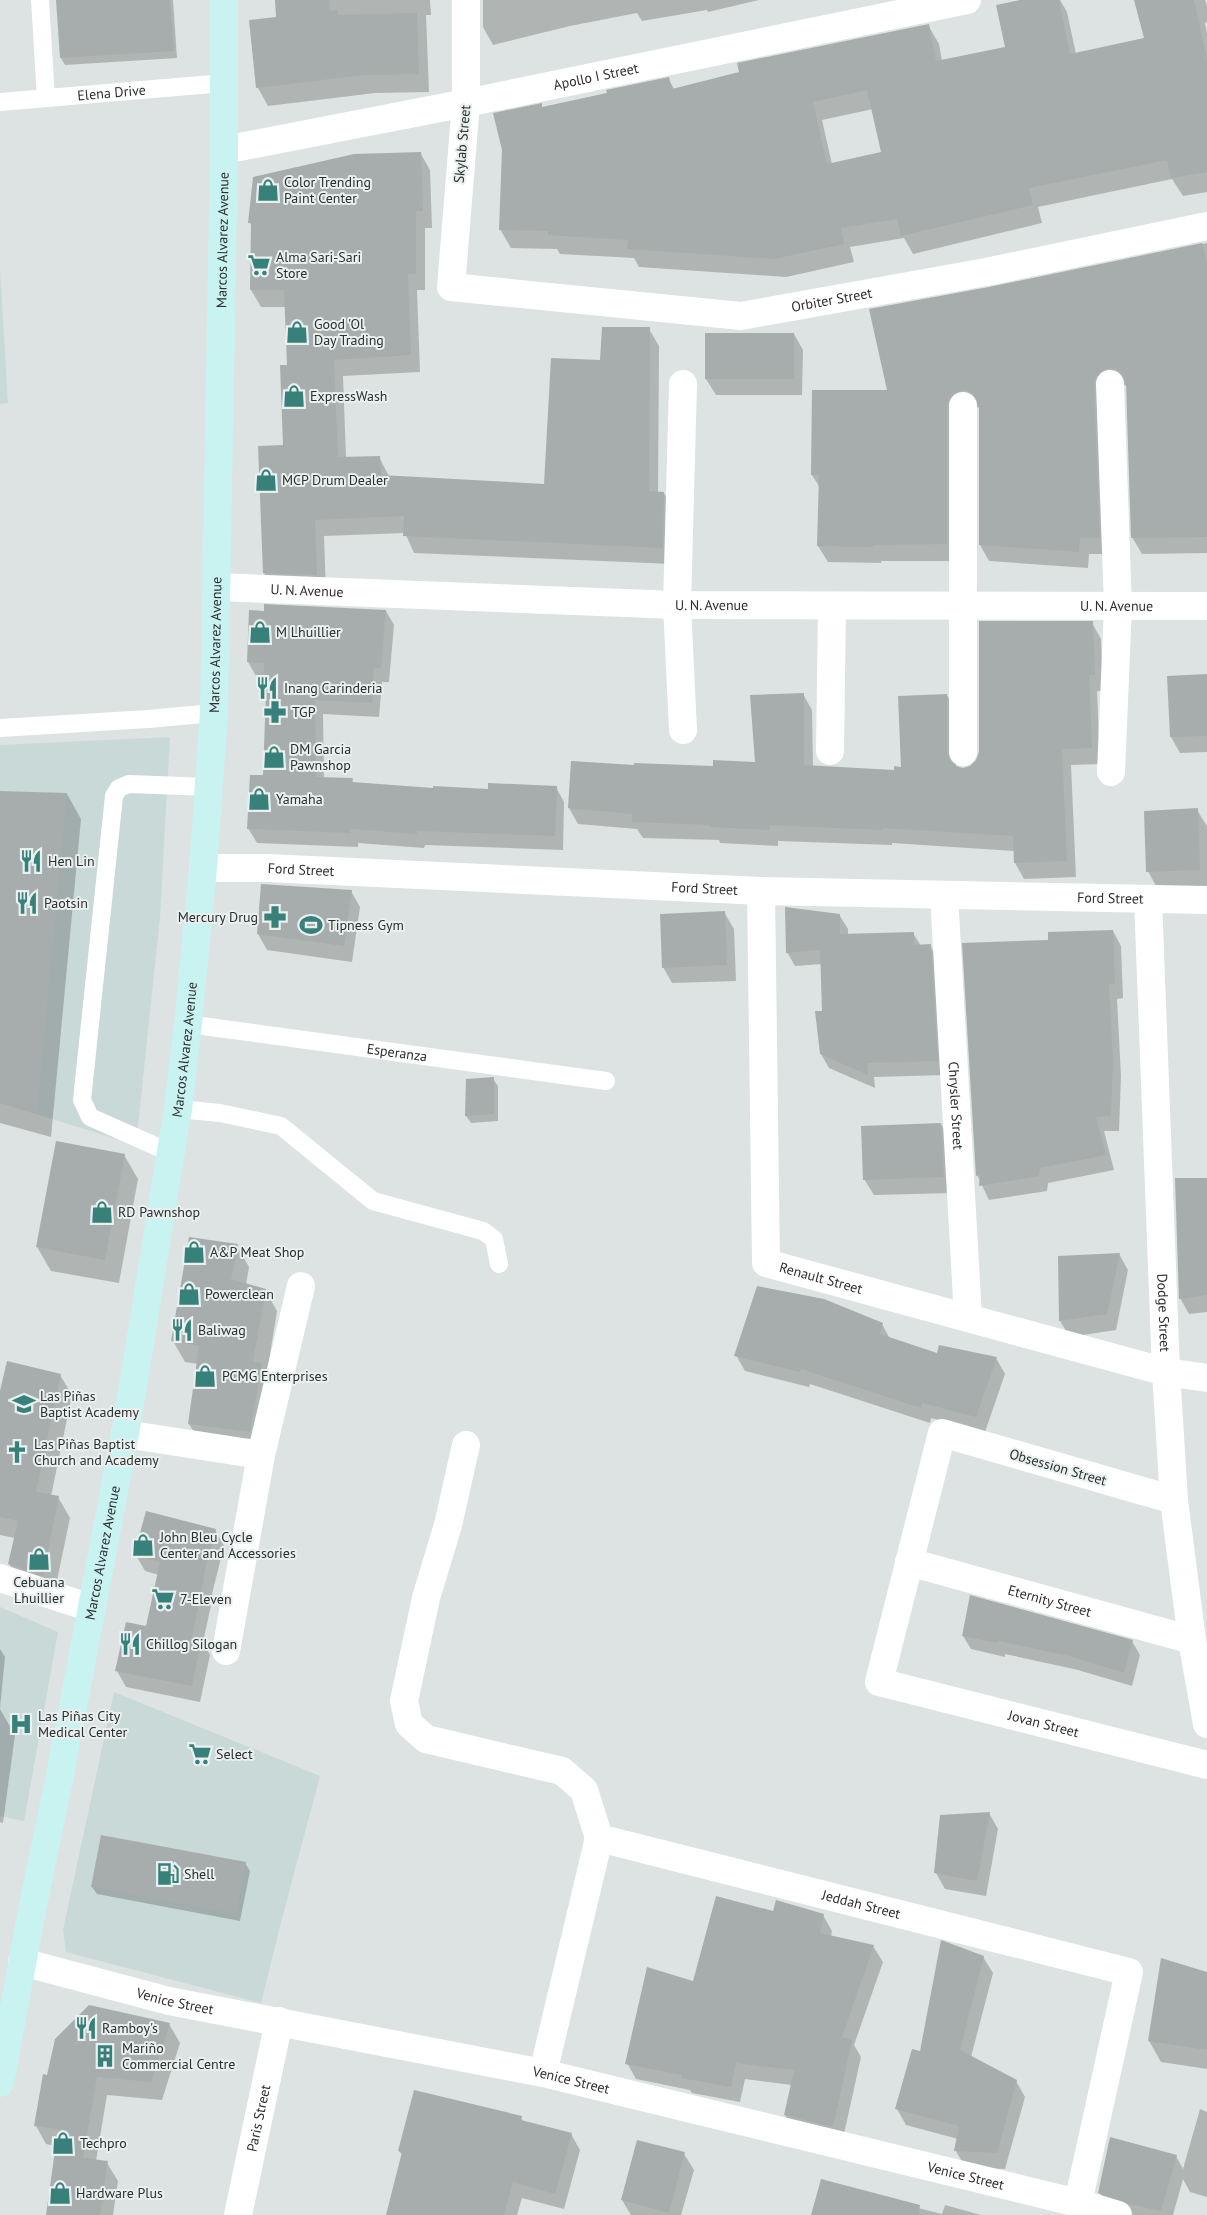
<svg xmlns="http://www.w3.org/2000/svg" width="1207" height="2215" font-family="'PT Sans',sans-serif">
<rect width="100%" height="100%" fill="#dce3e2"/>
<!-- built -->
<g fill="#c9d9d7">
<path d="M0 270 8 403 0 404Z"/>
<path d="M170 737 160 917 136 1145 0 1103V745Z"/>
<path d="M0 1607 58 1632 24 1821 0 1816Z"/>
<path d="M114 1692 320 1776 279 1930 261 2003 66 1952 63 1930Z"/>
</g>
<!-- shadow -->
<g fill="#0003" fill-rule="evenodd">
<path d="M57 0H173L177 58 65 65 61 58Z"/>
<path d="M277 0H430L431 15H426L429 92 375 93 268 106 258 88 250 21 277 18Z"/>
<path d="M483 0H759L708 12 707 10 642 21 637 13 570 26 493 45 483 27Z"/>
<path d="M1026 0H1060L1067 12 1076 54 1146 39 1135 0H1205L1207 6V22L1205 23 1207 34V192L1183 196 1172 179 1038 207 1042 223 913 254 904 238 850 247 854 262 786 277 639 267 634 258 560 254 557 249 511 248 500 229 541 105 543 108 668 79 675 90 928 25 939 44 942 61 1006 48ZM873 109 883 153 832 164 822 120Z"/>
<path d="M421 154 430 170 432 228H425V290H417L420 372 343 376 346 458 379 457 389 476 545 485 601 361 649 329 659 346 658 493H664L673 510 672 564 414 553 405 533 324 536 326 592 274 590 264 573 285 446 288 366 286 307H261L251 290 252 226 250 223Z"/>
<path d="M1207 243V553L1142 554 1132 537 1127 386 1120 384 1109 554H1089L1088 568 989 561 980 545V408L974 406 956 561H881V563L828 562 818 546 820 488 812 475 888 391 989 289Z"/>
<path d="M794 334 803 350 802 395H716L706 379Z"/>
<path d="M386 611 394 625 389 682H382L379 717 323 714 324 779 352 780 354 784 434 790H489L556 787 564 802 563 850 425 845 424 848 358 843V847L257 843 248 828 264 776 267 697 264 692 265 677 256 676 248 662Z"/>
<path d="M1092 623 1101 639 1103 691H1097L1100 764 1071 765 1076 877 1024 879 1015 863 1014 851 892 843V845L778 841V846L720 843 719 840 643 838 637 829 578 824 569 808 636 767H714L756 764 803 694 812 710 813 767 895 771 902 768 947 695 956 711V767L963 769 971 767Z"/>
<path d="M1207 676V752L1180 753 1171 737 1169 677Z"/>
<path d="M0 792 67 794 81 819 51 1137 0 1123Z"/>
<path d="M1197 810 1207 826V886L1157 888 1148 871Z"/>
<path d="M351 891 360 907 352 962 267 950 258 934Z"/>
<path d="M724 912 734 929 736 981 672 983 663 967Z"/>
<path d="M840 916 848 929V935L913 933 921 946H930L938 959 945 1075 874 1077 875 1088 829 1068 821 1054 824 1012 822 964 795 966 787 952Z"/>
<path d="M1113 931 1121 946 1123 998 1117 999 1121 1076 1119 1131H1104L1114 1170 1048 1183 1047 1191 989 1200 977 1175 1050 941Z"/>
<path d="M493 1079 498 1086V1121L471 1123 466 1116Z"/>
<path d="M941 1124 950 1140 953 1193 874 1195 864 1179Z"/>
<path d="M124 1155 138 1179 119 1283 51 1271 37 1247Z"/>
<path d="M1207 1179V1312L1189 1314 1180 1298Z"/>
<path d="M237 1246 249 1267 246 1285 265 1290 277 1311 267 1373 262 1453 202 1445 189 1424 198 1364 185 1362 173 1341Z"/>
<path d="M1119 1254 1128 1270 1116 1330 1070 1337 1060 1321 1059 1257Z"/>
<path d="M882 1324 890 1339 938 1355 996 1358 1005 1374 985 1432 931 1418 930 1423 810 1384 809 1387 745 1371 736 1355Z"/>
<path d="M60 1375 72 1395 51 1496 58 1497 70 1518 54 1595 21 1584 9 1564 15 1538 0 1535V1397Z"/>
<path d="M215 1530 224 1546 212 1594 213 1596 203 1642 210 1655 200 1702 126 1687 117 1671 147 1627 159 1575 145 1571 136 1555Z"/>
<path d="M963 1636 1132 1641 1140 1655 1132 1686 1078 1670 1005 1654V1657L971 1649Z"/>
<path d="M0 1649 5 1657 0 1708Z"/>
<path d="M0 1709 15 1735 3 1823 0 1822Z"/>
<path d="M989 1813 998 1829 986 1896 945 1889 936 1873Z"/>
<path d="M245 1863 250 1871 240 1921 97 1894 92 1887Z"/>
<path d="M774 1912 823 1915 832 1931 831 1937 873 1946 883 1962 854 2045 861 2057 842 2143 795 2131 785 2115 792 2085 745 2079 740 2102 692 2093 690 2090 636 2079 627 2063 694 1983Z"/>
<path d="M983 1957 993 1973 971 2057 1016 2081 1025 2097 1005 2169 965 2167 956 2151 958 2139 906 2125 897 2109 920 2053Z"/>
<path d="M1207 1973V2069L1161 2062 1149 2041Z"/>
<path d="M169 2024 180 2043 162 2100 107 2095 96 2161 107 2163 118 2181 113 2215H47L57 2146 46 2144 36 2126 48 2076Z"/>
<path d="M1200 2109 1207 2112V2197L1190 2192 1183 2179 1173 2215H1126L1109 2209 1100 2193 1176 2156 1183 2169Z"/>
<path d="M521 2118 524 2122 571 2134 580 2150 564 2209 522 2198 517 2215H388L403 2156 399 2151Z"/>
<path d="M684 2154 694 2170 681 2215H631L622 2200Z"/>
<path d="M870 2196 942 2214 945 2205 981 2215H813Z"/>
</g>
<!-- building -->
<g fill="#a7adac" fill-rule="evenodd">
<path d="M56 0H170L174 51 60 58Z"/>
<path d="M275 0H329L330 11 338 10V15L417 13 419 74 364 75 256 88 249 20 276 17Z"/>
<path d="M1020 0H1059L1070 54 1144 38 1134 0H1194L1207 59V172L1171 178 1167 160 1029 188 1033 205 901 236 897 219 841 228 844 244 774 259 627 249 628 240 548 235V231L499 230 502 150 493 113 542 103V107L607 93 606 90 669 77 672 89 739 72 737 63 929 24 936 61 1005 47 996 5ZM867 90 881 152 827 164 813 102Z"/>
<path d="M421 152 423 211H416V274H408L411 355 334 360 338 457 380 456 381 475 544 484 551 358 600 360 602 327H650L649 491 664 492 663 548 403 536 404 516 315 520 317 575 263 573 258 446 283 445 280 365H287L284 290H250L251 223H248L253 177 354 154Z"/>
<path d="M1202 243 1207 263V537L1131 538 1126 383 1123 375 1118 370 1110 368 1101 371 1096 377 1094 385 1100 538H1080L1079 552 979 545V406L976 398 970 392 963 390 955 393 949 399 947 406V544L873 545V547L817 546 819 475H811L812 390H887L869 309 989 287Z"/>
<rect x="705" y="333" width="89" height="46"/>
<path d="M264 604 386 610 381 668H374L372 703 315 700 316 777 353 778 352 782 433 788V786L488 789V783L557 786 555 836 417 831V834L350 829V833L247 829 250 775H263L266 692H263L264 663 247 662 249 610 264 611Z"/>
<path d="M979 621H1093L1095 675H1089L1092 748 1062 749 1067 861 1014 863 1013 836 883 828V830L770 825V830L710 827V825L632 822V814L568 808 571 761 634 765V763L713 766V760L755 762 750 695 804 693V765L894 770V766L901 767 898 696 947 694V752L949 759 956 766 963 768 970 766 976 760 979 752Z"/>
<path d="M1207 674V736L1170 737 1167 676Z"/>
<path d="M0 791 67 793 37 1113 0 1103Z"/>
<path d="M1198 808 1200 870 1146 872 1144 811Z"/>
<path d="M261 884 352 890 344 946 257 934Z"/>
<path d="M785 907 840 914V934L914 932V945L931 944 938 1061 867 1063 868 1075 820 1054 815 1011H822L820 950 786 953Z"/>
<path d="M725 911 727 965 662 968 660 914Z"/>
<path d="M1113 930 1115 984H1109L1113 1060 1111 1116 1096 1117 1106 1155 1040 1168 1039 1176 979 1186 980 1175 976 1176 962 943 1048 940V932Z"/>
<path d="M494 1077V1114L465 1116 466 1079Z"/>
<path d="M941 1123 944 1177 863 1180 861 1126Z"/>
<path d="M56 1141 125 1154 105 1260 36 1247Z"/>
<path d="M1175 1178H1207V1295L1179 1299Z"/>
<path d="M189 1237 238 1244 231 1279 266 1289 253 1361 262 1363 250 1432 188 1424 199 1346 171 1341Z"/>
<path d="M1120 1253 1107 1314 1059 1321 1058 1256Z"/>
<path d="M757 1286 824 1299 883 1323 880 1334 937 1353 939 1345 997 1357 976 1417 922 1403 921 1408 801 1369 800 1372 734 1356Z"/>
<path d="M7 1361 61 1374 36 1492 59 1496 43 1576 8 1564 18 1521 0 1517V1391Z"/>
<path d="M146 1511 216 1529 203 1578 204 1579 192 1636 202 1638 192 1686 115 1671 126 1622 146 1626 160 1562 134 1555Z"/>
<path d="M970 1595 1133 1640 1124 1673 1069 1656 998 1641 997 1643 962 1636Z"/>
<path d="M990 1812 977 1881 934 1873 940 1815Z"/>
<path d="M101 1835 246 1862 236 1914 91 1887Z"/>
<path d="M716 1896 773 1911 776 1900 824 1914 820 1933 874 1945 842 2037 852 2040 833 2127 784 2115 794 2070 736 2063 731 2087 681 2078 682 2075 625 2064 647 1967 693 1981Z"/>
<path d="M941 1940 984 1956 960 2050 1017 2080 997 2153 954 2151 959 2126 895 2109 912 2049 920 2051Z"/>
<path d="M1161 1958 1207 1972V2050L1148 2041Z"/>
<path d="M89 2005 170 2023 151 2082 97 2077 83 2158 108 2161 100 2215H46L58 2129 34 2126 43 2074 47 2075 55 2039Z"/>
<path d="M414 2090 522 2116 521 2120 572 2133 555 2194 513 2182 504 2215H386L402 2152 398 2151Z"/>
<path d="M1110 2137 1177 2155 1161 2211 1128 2204 1098 2193Z"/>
<path d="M637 2140 685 2152 669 2213 621 2200Z"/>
<path d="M821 2179 920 2205 919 2215H811Z"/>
</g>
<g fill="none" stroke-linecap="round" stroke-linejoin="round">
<!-- service -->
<g stroke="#fff" stroke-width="18">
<path d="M40 0 46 98"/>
<path id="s1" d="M0 102 224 83"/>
<path d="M0 728 148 719 214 713"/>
<path id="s2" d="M188 1024 606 1081"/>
<path d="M178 1109 220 1113 281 1126 373 1201 483 1231 494 1239 499 1264"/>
<path d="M171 1153 90 1117 82 1100 114 796 119 788 129 784 209 787"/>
</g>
<!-- minor -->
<g stroke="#fff" stroke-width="28">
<path id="s3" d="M466 0V103L451 287 741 316 986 272 1207 226"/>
<path d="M1110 384 1118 606 1111 772"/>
<path d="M963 406V752"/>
<path id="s4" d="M217 587 677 605 1207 606"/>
<path d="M683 730 677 605 683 384"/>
<path d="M830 751 832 606"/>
<path id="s5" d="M203 868H268L761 891 1207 900"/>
<path id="s6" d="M761 891 766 1263 1166 1372 1207 1378"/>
<path id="s7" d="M944 895 968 1317"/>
<path id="s8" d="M1148 899 1166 1372 1174 1500 1192 1640 1207 1724"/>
<path d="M125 1434 261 1455"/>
<path d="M466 1445 448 1525 426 1598 404 1701 409 1724 426 1739 562 1771 584 1790 599 1838"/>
<path id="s9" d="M1174 1500 942 1433 879 1682 1207 1765"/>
<path id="s10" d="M909 1562 1192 1640"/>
<path d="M0 1578 91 1608"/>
<path d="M226 1651 261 1455 301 1286"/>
<path id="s11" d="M22 1962 169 2001 543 2073 1078 2203 1118 2215"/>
<path id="s12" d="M543 2073 599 1838 1129 1972 1078 2203"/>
<path id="s13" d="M238 2215 279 2021"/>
</g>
<!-- tertiary -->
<path stroke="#fff" stroke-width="28" id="s14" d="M224 150 466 103 967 0"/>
<!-- secondary -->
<path stroke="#c9f3f0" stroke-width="28" id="s15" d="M0 2083 32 1910 59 1780 125 1434 178 1109 188 1024 203 868 214 713 224 150V0"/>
</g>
<!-- icons -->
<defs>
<symbol id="shop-bare" viewBox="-9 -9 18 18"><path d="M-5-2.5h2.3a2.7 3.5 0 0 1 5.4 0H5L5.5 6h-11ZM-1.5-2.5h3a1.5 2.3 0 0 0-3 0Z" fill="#38807a" stroke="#e9f0ef" stroke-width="2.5" paint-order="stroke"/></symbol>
<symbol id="supermarket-bare" viewBox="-9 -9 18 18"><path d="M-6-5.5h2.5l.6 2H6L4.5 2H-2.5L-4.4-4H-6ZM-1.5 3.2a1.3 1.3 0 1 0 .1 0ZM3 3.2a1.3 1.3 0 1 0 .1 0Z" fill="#38807a" stroke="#e9f0ef" stroke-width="2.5" paint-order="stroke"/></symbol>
<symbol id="restaurant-bare" viewBox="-9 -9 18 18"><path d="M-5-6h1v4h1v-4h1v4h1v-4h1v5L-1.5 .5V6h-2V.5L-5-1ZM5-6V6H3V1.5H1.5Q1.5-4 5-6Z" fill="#38807a" stroke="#e9f0ef" stroke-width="2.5" paint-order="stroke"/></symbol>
<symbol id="pharmacy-bare" viewBox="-9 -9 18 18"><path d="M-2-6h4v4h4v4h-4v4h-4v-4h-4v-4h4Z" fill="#38807a" stroke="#e9f0ef" stroke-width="2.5" paint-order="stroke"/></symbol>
<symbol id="stadium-bare" viewBox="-9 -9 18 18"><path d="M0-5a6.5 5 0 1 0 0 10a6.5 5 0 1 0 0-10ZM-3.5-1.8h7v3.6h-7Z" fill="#38807a" stroke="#e9f0ef" stroke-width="2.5" paint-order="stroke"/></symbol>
<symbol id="school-bare" viewBox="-9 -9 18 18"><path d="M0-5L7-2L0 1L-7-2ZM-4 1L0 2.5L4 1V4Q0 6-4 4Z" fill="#38807a" stroke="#e9f0ef" stroke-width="2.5" paint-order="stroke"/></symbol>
<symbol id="church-bare" viewBox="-9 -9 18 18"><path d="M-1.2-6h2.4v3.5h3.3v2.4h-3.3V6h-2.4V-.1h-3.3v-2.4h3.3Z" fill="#38807a" stroke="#e9f0ef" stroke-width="2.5" paint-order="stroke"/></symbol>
<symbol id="hospital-bare" viewBox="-9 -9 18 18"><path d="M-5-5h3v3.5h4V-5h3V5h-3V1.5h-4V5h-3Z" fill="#38807a" stroke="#e9f0ef" stroke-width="2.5" paint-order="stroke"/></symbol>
<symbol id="fuel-bare" viewBox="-9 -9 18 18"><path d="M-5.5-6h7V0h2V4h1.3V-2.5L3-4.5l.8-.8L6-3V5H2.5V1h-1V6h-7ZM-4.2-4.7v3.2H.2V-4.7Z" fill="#38807a" stroke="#e9f0ef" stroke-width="2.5" paint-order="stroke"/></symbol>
<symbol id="building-bare" viewBox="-9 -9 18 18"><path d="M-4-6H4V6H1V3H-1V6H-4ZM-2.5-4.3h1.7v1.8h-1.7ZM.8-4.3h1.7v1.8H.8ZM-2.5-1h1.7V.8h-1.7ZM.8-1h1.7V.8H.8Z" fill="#38807a" stroke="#e9f0ef" stroke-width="2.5" paint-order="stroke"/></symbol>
</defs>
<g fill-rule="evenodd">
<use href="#shop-bare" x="252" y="174" width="32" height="32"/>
<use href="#supermarket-bare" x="243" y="249" width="32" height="32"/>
<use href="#shop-bare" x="281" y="316" width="32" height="32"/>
<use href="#shop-bare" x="278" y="380" width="32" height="32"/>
<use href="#shop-bare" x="250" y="464" width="32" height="32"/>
<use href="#shop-bare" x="244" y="616" width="32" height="32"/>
<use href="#restaurant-bare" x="251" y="672" width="32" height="32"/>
<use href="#pharmacy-bare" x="259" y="696" width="32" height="32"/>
<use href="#shop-bare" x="258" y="741" width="32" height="32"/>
<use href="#shop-bare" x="243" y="783" width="32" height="32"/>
<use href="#restaurant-bare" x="15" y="845" width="32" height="32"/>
<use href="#restaurant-bare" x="11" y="887" width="32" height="32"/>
<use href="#pharmacy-bare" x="259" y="901" width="32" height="32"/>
<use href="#stadium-bare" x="295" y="909" width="32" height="32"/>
<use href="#shop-bare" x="86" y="1196" width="32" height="32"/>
<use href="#shop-bare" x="178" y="1236" width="32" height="32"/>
<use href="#shop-bare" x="173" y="1278" width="32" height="32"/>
<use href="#restaurant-bare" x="166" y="1314" width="32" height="32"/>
<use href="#shop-bare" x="189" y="1360" width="32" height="32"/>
<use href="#school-bare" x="8" y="1388" width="32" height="32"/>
<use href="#church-bare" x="1" y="1436" width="32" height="32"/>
<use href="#shop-bare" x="127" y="1529" width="32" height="32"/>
<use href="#shop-bare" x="23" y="1543" width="32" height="32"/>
<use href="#supermarket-bare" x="147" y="1583" width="32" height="32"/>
<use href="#restaurant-bare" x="114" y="1628" width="32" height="32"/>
<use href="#hospital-bare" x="5" y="1708" width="32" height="32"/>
<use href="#supermarket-bare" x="184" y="1738" width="32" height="32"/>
<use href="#fuel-bare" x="152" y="1858" width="32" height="32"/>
<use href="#restaurant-bare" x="70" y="2012" width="32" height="32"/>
<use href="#building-bare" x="89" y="2040" width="32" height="32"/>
<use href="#shop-bare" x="47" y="2127" width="32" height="32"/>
<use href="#shop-bare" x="44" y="2177" width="32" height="32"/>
</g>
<g text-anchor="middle" stroke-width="4" stroke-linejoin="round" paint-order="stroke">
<!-- street labels -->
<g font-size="14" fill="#2d2f2f" stroke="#e9f0ef">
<text dy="5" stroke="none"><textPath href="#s14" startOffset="379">Apollo I Street</textPath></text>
<text dy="5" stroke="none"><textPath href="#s1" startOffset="112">Elena Drive</textPath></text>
<text transform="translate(462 144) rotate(-85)" y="5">Skylab Street</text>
<text dy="5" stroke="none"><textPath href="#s15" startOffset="1861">Marcos Alvarez Avenue</textPath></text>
<text dy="5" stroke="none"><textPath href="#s3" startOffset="671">Orbiter Street</textPath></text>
<text dy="5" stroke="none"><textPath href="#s4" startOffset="90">U. N. Avenue</textPath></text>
<text dy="5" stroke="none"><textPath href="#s4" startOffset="495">U. N. Avenue</textPath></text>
<text dy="5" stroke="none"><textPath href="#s4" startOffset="900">U. N. Avenue</textPath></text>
<text dy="5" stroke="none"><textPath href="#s15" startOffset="1456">Marcos Alvarez Avenue</textPath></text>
<text dy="5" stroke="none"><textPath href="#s5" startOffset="98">Ford Street</textPath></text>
<text dy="5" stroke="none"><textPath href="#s5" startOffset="502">Ford Street</textPath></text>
<text dy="5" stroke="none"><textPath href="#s5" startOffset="908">Ford Street</textPath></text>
<text dy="5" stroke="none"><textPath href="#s15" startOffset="1050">Marcos Alvarez Avenue</textPath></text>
<text dy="5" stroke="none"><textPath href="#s2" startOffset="211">Esperanza</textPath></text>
<text dy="5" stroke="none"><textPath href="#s7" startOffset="211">Chrysler Street</textPath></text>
<text dy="5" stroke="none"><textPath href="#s6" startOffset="429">Renault Street</textPath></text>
<text dy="5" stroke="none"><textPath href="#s8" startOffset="414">Dodge Street</textPath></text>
<text transform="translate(1058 1467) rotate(16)" y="5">Obsession Street</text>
<text dy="5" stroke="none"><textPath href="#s15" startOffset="540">Marcos Alvarez Avenue</textPath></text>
<text dy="5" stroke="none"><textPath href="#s10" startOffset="146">Eternity Street</textPath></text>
<text dy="5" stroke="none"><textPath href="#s9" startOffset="668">Jovan Street</textPath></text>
<text dy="5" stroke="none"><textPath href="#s12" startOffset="512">Jeddah Street</textPath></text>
<text dy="5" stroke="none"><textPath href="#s11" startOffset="158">Venice Street</textPath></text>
<text dy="5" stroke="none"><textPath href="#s11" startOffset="562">Venice Street</textPath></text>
<text dy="5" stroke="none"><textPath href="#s13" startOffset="99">Paris Street</textPath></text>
<text dy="5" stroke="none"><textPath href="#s11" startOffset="968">Venice Street</textPath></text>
</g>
<!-- poi labels -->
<g font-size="14" fill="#2d2f2f" stroke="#e9f0ef" text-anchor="start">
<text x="284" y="187">Color Trending<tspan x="284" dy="16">Paint Center</tspan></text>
<text x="276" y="262">Alma Sari-Sari<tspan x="276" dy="16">Store</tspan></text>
<text x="314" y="329">Good 'Ol<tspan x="314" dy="16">Day Trading</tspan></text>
<text x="310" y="401">ExpressWash</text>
<text x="282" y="485">MCP Drum Dealer</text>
<text x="276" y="637">M Lhuillier</text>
<text x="284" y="693">Inang Carinderia</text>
<text x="292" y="717">TGP</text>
<text x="290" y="754">DM Garcia<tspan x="290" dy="16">Pawnshop</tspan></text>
<text x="276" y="804">Yamaha</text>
<text x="48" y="866">Hen Lin</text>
<text x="44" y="908">Paotsin</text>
<text x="258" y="922" text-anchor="end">Mercury Drug</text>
<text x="328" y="930">Tipness Gym</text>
<text x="118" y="1217">RD Pawnshop</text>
<text x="210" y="1257">A&amp;P Meat Shop</text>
<text x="205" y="1299">Powerclean</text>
<text x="198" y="1335">Baliwag</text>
<text x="222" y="1381">PCMG Enterprises</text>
<text x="40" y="1401">Las Piñas<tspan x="40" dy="16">Baptist Academy</tspan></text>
<text x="34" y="1449">Las Piñas Baptist<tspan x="34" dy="16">Church and Academy</tspan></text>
<text x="160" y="1542">John Bleu Cycle<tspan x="160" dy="16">Center and Accessories</tspan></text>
<text x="39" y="1587" text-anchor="middle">Cebuana<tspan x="39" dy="16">Lhuillier</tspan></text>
<text x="180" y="1604">7-Eleven</text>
<text x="146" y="1649">Chillog Silogan</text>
<text x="38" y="1721">Las Piñas City<tspan x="38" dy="16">Medical Center</tspan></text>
<text x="216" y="1759">Select</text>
<text x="184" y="1879">Shell</text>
<text x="102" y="2033">Ramboy's</text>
<text x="122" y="2053">Mariño<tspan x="122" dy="16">Commercial Centre</tspan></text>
<text x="80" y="2148">Techpro</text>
<text x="76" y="2198">Hardware Plus</text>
</g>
</g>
</svg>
